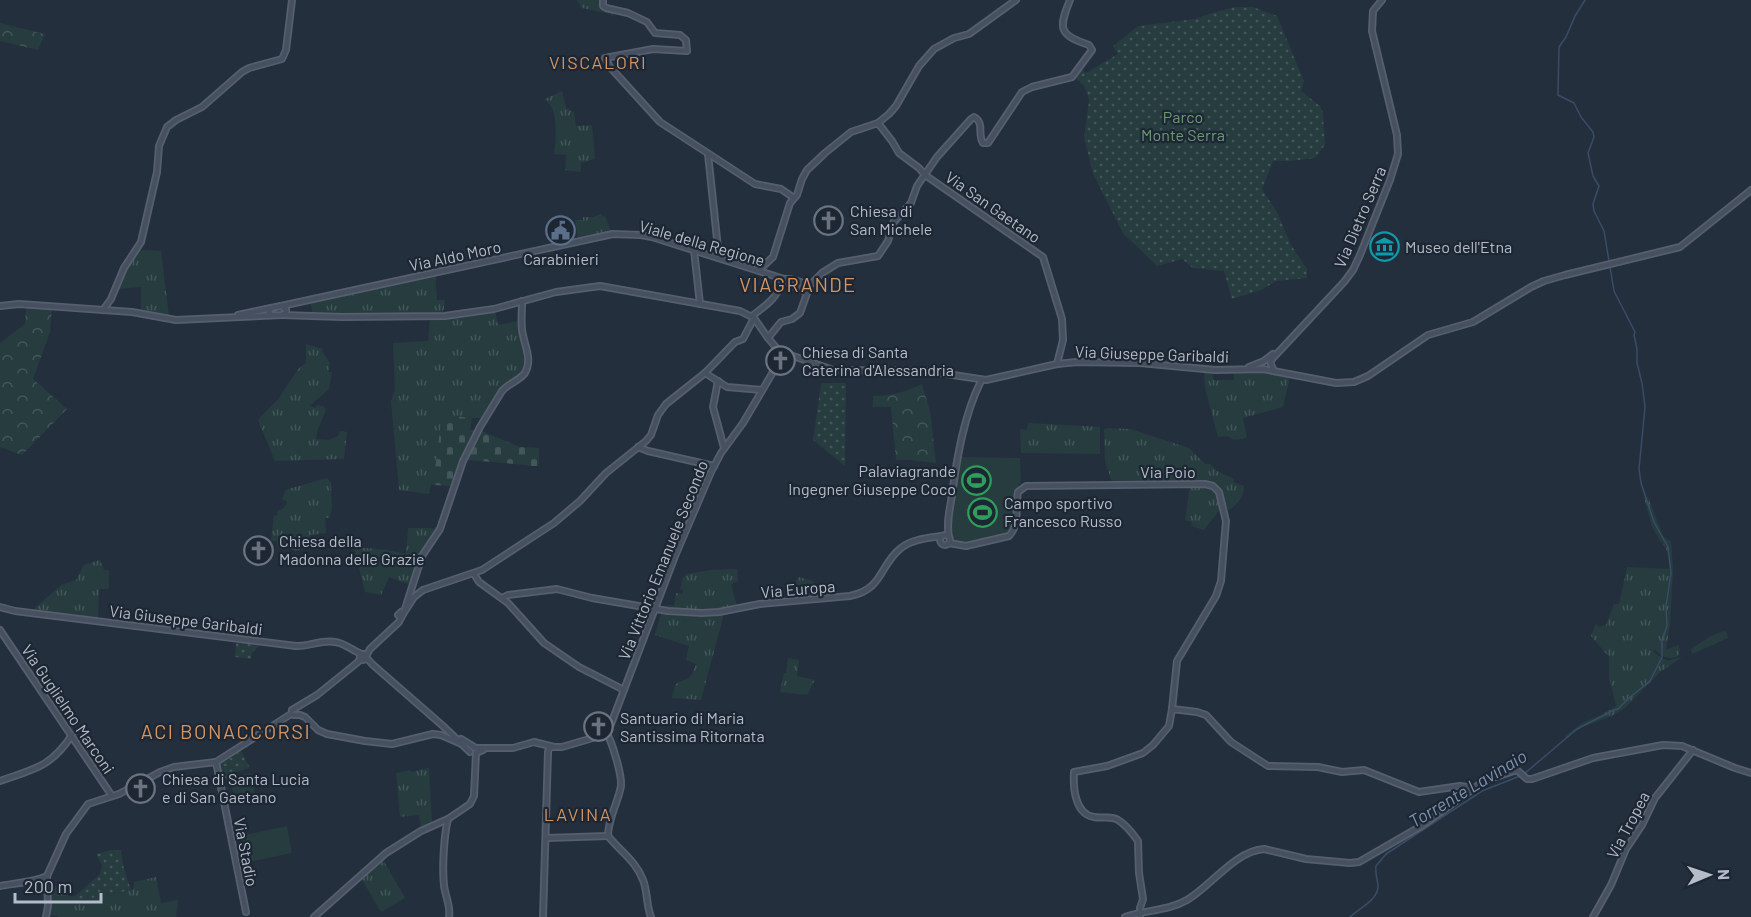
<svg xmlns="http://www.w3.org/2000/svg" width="1751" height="917" font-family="Barlow,sans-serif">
<defs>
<pattern id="grass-tufts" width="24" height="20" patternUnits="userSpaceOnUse" patternTransform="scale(1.5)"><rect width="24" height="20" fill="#263c3f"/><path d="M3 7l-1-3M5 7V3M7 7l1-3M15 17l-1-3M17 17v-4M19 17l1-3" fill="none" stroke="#435659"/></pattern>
<pattern id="forest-crowns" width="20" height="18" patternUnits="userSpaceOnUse" patternTransform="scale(1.5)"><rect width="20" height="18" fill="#263c3f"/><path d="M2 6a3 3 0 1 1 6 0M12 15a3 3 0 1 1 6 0" fill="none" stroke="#435659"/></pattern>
<pattern id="cemetery-stones" width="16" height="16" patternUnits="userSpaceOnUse" patternTransform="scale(1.5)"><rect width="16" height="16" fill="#263c3f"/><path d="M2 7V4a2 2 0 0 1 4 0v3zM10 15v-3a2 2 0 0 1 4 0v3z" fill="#435659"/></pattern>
<pattern id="park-dots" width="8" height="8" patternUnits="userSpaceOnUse" patternTransform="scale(1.5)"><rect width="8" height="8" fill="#263c3f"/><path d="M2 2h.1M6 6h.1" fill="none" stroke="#435659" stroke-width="1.8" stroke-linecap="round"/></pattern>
</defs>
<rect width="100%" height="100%" fill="#242f3e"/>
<!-- grass -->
<g fill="url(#grass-tufts)">
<path d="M577 0H601V3L614 12 613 17 611 14 582 8Z"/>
<path d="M562 91 566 108 574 112 576 126 592 125 595 159 581 163V172L565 170 566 155 554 154C556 142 557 122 553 110 552 106 547 103 545 99Z"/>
<path d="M601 214 603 217 605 216 611 231 578 238 575 220H583V217H593Z"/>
<path d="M138 250 161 251 169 316 141 311V287L117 289 123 272 130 261H133L132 257Z"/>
<path d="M435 275 437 300H445L443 314H313L310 302 381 288 383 287Z"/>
<path d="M495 311 498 325 518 321C519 327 520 334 522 340 526 356 530 369 514 379L511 378V381L501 389 483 418H466L443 416 433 485 431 484 429 494 399 490 391 401 395 390 393 343 428 341 430 319 436 320V319Z"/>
<path d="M306 344 323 349 322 351 330 363 328 372H332L329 389 312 404 308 405 315 408 317 405 323 406 326 410 318 429 316 439 329 440 338 436 340 431 347 432 344 459 275 461 258 420 279 398 298 369 306 363Z"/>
<path d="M1204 371 1208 373 1213 372V380H1234V372L1263 371 1290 376 1283 407 1243 418 1247 438 1234 440 1227 436 1218 437 1205 388Z"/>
<path d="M1028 423 1100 427V454L1021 453 1020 429 1027 430Z"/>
<path d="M1106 428 1130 429 1189 448 1205 464H1210L1217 471 1234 479 1233 482 1244 486C1244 496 1238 504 1229 510L1225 508 1219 489 1208 483 1112 482 1105 461 1104 430Z"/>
<path d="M327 478 331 483 332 509 329 518H325L326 533 310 535V549H304L296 551 287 547 277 546V541H271L274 515 277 516 278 511 284 508 287 502 282 499 285 491 288 489Z"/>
<path d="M1206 485 1217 491 1221 508 1204 530 1191 526 1192 522 1185 520 1190 486Z"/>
<path d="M1644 497H1648L1663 536 1666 538 1667 540 1671 541 1673 569 1670 624 1666 650 1678 645 1680 650 1678 656C1667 661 1662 656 1654 649L1653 652 1667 661 1680 657 1681 658 1660 672 1626 707 1612 716 1582 727 1566 738 1565 736 1582 723 1601 715 1616 706 1609 677V657L1591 636 1596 624 1599 627 1606 625 1614 604H1619L1627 567 1670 569 1667 551 1662 542 1660 541 1652 527Z"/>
<path d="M435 527H438L422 554 411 585 389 577 381 595 365 592 354 547 387 550 406 554 408 528H429L434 529Z"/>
<path d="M100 560 104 570H109V589H99L98 618 35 610V608L61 585 76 580 84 565Z"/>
<path d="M737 569 738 581 731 584 737 606 703 611 666 608 668 605 674 606 676 593 683 594V590L680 589 683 577H684L686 574 711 570Z"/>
<path d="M799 577 813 581 822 594 821 596 790 598 789 592Z"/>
<path d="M661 613 691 616 724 614 701 700 672 698 675 685C687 676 690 683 696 664L686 660 689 646 655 635Z"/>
<path d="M1724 631 1727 633 1728 638 1692 654 1691 649 1711 636Z"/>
<path d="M788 658 799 660 797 676 815 680 807 695 780 692 784 673H786Z"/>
<path d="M429 768 432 823 421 828 419 815 400 817 396 773 411 770V772Z"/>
<path d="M382 858 405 898 381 912 361 878Z"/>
<path d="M156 877 161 903 178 900 176 917H58V916L49 915V884L56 886 58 895 68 892V896H72L74 902 131 890 133 889 134 882Z"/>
</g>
<!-- forest -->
<g fill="url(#forest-crowns)">
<path d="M0 23 45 34 38 50 0 41Z"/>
<path d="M26 307 52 309 50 332 33 379 67 409 22 455 0 447V343L25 324Z"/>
<path d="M922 384 930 411 936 463 909 460H896L891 407H873V396C891 396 906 392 922 384Z"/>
</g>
<!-- cemetery -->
<path fill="url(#cemetery-stones)" d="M442 415 472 418 470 430 475 431 470 444 474 445 481 431 520 447 539 448V466H528L527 465 467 460 473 447 469 446 459 464 451 486 433 485Z"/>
<!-- park -->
<g fill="url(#park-dots)">
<path d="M1235 7H1253L1277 16 1304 81 1301 91 1320 106 1323 113 1325 145 1315 158 1291 161H1273L1262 189 1277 212 1291 245 1307 269V278L1276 281 1261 290 1232 299 1224 271 1193 268 1182 259 1157 266 1123 233 1093 174 1084 137 1089 101 1085 87 1075 77 1081 69 1086 73 1118 54 1113 46 1138 26 1195 19 1212 13Z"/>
<path d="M822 383H846L845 466 813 440 821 384Z"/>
<path d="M238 642 259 644 260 645 252 653 251 659 235 657 236 644Z"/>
<path d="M241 751 250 768 228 774 230 783 227 784 226 778 222 779 219 764Z"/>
<path d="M110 850H121L123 865 131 890 73 902 72 896H75L100 874 102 866 97 856V854Z"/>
</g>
<!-- pitch -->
<g fill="#263c3f">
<path d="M960 457 1020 458 1021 483 1018 484 1020 487C1010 501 1020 521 1008 534 990 539 952 557 950 527Z"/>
<path d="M251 773 255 794 234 798 232 787 237 786 235 776Z"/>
<path d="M287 826 292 853 245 863 240 836Z"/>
</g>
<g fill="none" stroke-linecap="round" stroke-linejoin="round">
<!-- stream -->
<g stroke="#394c67" stroke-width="1.5">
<path d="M1524 774 1577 729 1614 710 1618 709 1629 698 1650 681 1662 657V640L1667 626 1666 606 1671 573 1668 547 1654 522 1641 483 1639 469 1645 407 1642 383 1637 363V349L1634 335 1635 332 1614 291 1604 231 1594 211 1593 204 1599 186 1593 176 1588 153 1594 137 1593 132 1581 117 1574 103 1558 95 1559 47 1566 37 1575 16 1585 0"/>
<path d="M1350 917C1359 908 1379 900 1378 885 1377 878 1375 873 1376 866L1386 854 1482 791 1520 776"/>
</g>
<defs>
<g id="secondary">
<path d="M603 0V6L606 8 628 13 647 22 655 33 680 35 686 40 687 51 653 49 605 58 610 67 660 122 755 184 781 189 794 198"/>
<path d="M878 123 892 141 899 153 919 168 925 175 1043 257 1062 319 1063 340 1057 364"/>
<path d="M708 154 719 258"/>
<path d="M694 250 700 304"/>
<path d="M759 270 773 257 790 203 797 195 802 179 807 170 825 153 851 132 878 123 889 114 896 106 919 66 934 49 954 38 969 34 1016 0"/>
<path d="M784 279 789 284 807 293"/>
<path d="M0 306 19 304 132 312 176 320 282 315 286 313V309L281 306 271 308 269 312 271 315"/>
<path d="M281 306 613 234 641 235 652 237 784 279H791L810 285"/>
<path d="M103 310 111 299 124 268 141 242 157 172 159 146 167 127 176 120 202 107 242 72 249 68 282 59 286 50 292 0"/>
<path d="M238 315 271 308"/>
<path d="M282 315 342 317 445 316 494 309 556 292 600 286 740 311 754 318 768 338 779 351 833 370 927 371 986 380 1057 364 1077 362 1140 363 1215 370 1263 369 1336 383 1354 382 1368 376 1428 335 1473 322 1531 287 1544 281 1565 275 1680 247 1751 190"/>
<path d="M752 316C770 302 774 301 784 279"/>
<path d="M768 338 781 322 792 319 800 313 810 285 822 273 838 263 878 256 888 241 893 223 911 203 917 186 937 157 971 119 974 117C985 123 977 134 983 143H988L1022 92 1032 87 1072 77 1092 50 1089 45C1059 35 1058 29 1070 0"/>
<path d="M1249 367 1264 361 1273 354"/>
<path d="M1274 371 1270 362 1273 358 1344 282 1353 270 1360 255 1390 180 1398 154 1397 135 1372 31 1373 11 1382 0"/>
<path d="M705 373 727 387 762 390"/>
<path d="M718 381 713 407 724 448"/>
<path d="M638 447 648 451 714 466"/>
<circle cx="945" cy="540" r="5"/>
<path d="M949 537C946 523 950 509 952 495 957 457 964 415 981 381"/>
<path d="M949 543 966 546 1009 536C1020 525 1015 507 1018 492L1026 486 1205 484 1213 486 1219 492 1226 521 1221 581 1216 596 1177 661 1172 709"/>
<path d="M474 574 479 582 508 603 544 643 579 667 624 690"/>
<path d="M502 598 508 595 557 589 592 598 668 611 702 613 719 612 760 604 850 596C884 589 879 565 901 548 912 539 928 538 942 536"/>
<path d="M0 607 15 611 296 646C309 647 322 639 335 642 345 643 353 651 362 654"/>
<path d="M405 609 422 556 440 529 463 461 480 427 502 391C509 383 519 381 525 373 533 359 524 345 522 330 521 321 522 311 522 301"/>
<path d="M401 612 403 614 401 618 398 615Z"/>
<path d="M403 614 414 597 423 590 482 570 554 523 580 501 606 473 646 441 651 435 658 415 666 404 705 373 735 342 743 339 754 318"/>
<path d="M0 630 112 796"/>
<circle cx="363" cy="657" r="3"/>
<path d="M366 656 370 649 399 622 401 617"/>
<path d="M366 657 372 664 443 726 470 752"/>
<path d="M292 710 317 695 358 662 360 658"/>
<path d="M294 715H300L305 717 318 730 327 734 365 741 392 744 433 734 441 735 464 745"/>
<path d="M606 732C612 741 622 775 621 786 618 803 608 818 608 836 620 851 636 861 643 880 648 892 646 905 651 917"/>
<path d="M461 739 474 747"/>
<path d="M475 748H513L534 742 554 747H562L603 735 611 724 675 556 711 472 721 453 743 423 773 372 777 363 779 351"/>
<path d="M216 762 246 912"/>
<path d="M0 781C34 769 51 767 72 735"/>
<path d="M448 819C444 835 442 868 444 885 445 896 451 906 449 917"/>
<path d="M546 838 608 836"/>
<path d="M0 886C11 884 39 881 47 876"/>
<path d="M46 917 48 906 47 876 66 834 88 804 119 794 160 772 174 767 216 762 291 714"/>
<path d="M314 917 386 853 421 831 448 819 470 804 474 796 476 753 483 750"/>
<path d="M543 917 548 752 549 748 552 747"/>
<path d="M1125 917C1145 910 1168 911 1187 900 1211 886 1235 851 1264 849L1306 859 1350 863 1359 862 1423 825 1484 781 1517 770 1527 779H1532L1593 758 1663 745 1682 746 1735 768 1751 773"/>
<path d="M1140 917V908L1143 899 1139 873 1138 841C1133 834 1125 824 1118 820 1111 815 1102 819 1094 817 1075 814 1073 788 1074 772L1107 766 1143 753 1153 745 1169 726 1172 709 1197 712 1206 715 1231 742 1268 766 1318 767 1342 772 1364 770 1419 792 1460 786 1474 788"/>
<path d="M1593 917 1611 885 1626 849 1642 825 1655 798 1693 750"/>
</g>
</defs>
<!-- secondary casing -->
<use href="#secondary" stroke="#565f6c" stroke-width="8"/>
<!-- secondary -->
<use href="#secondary" stroke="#465061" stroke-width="4.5"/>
</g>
<!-- icons -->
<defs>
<symbol id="church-ring" viewBox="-11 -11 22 22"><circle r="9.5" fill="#1d2633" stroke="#6b7280" stroke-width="1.5"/><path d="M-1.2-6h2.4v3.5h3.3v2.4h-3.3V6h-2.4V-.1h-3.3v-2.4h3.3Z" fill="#6b7280"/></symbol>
<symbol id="civic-ring" viewBox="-11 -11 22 22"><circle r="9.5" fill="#1d2633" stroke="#5c6f8a" stroke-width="1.5"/><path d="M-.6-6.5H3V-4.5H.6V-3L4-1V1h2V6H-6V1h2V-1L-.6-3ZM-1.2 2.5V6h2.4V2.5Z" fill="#5c6f8a"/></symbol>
<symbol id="museum-ring" viewBox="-11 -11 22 22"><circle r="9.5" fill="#1d2633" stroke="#0f9aa8" stroke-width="1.5"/><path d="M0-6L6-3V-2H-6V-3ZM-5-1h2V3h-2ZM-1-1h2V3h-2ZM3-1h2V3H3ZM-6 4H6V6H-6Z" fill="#0f9aa8"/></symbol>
<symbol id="stadium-ring" viewBox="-11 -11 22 22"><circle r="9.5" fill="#1d2633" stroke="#2e9e5b" stroke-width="1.5"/><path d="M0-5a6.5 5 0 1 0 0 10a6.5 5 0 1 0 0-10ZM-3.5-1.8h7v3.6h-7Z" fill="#2e9e5b"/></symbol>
</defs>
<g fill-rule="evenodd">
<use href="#church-ring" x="812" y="204" width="33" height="33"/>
<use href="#civic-ring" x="544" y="214" width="33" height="33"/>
<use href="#museum-ring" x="1368" y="230" width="33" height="33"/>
<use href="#church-ring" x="764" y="344" width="33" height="33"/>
<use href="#stadium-ring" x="960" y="464" width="33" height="33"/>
<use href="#stadium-ring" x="966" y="496" width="33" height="33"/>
<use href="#church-ring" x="242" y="534" width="33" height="33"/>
<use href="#church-ring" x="582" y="710" width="33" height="33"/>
<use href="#church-ring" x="124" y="772" width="33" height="33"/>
</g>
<g text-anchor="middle" stroke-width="4.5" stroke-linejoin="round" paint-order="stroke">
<!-- park labels -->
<g font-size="16" fill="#6b9a76" stroke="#1d2633">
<text x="1183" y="123">Parco<tspan x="1183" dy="18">Monte Serra</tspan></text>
</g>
<!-- street labels -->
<g font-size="16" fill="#b4bcc9" stroke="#1d2633">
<text transform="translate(993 207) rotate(35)" y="6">Via San Gaetano</text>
<text transform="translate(1360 217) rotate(-67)" y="6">Via Dietro Serra</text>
<text transform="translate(702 243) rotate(16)" y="6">Viale della Regione</text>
<text transform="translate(455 256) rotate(-12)" y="6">Via Aldo Moro</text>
<text transform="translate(1152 354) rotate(2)" y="6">Via Giuseppe Garibaldi</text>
<text x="1168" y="478">Via Poio</text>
<text transform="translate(663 560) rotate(-68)" y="6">Via Vittorio Emanuele Secondo</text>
<text transform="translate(798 589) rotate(-5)" y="6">Via Europa</text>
<text transform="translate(186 620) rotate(7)" y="6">Via Giuseppe Garibaldi</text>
<text transform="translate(68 709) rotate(56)" y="6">Via Guglielmo Marconi</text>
<text transform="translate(1628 825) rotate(-62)" y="6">Via Tropea</text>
<text transform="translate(246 852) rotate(79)" y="6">Via Stadio</text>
</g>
<!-- poi labels -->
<g font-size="16" fill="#b4bcc9" stroke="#1d2633" text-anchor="start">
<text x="850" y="217">Chiesa di<tspan x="850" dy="18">San Michele</tspan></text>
<text x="1405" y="253">Museo dell'Etna</text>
<text x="561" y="265" text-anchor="middle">Carabinieri</text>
<text x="802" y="358">Chiesa di Santa<tspan x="802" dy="18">Caterina d'Alessandria</tspan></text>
<text x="956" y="477" text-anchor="end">Palaviagrande<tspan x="956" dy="18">Ingegner Giuseppe Coco</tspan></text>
<text x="1004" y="509">Campo sportivo<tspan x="1004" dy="18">Francesco Russo</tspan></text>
<text x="279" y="547">Chiesa della<tspan x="279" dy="18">Madonna delle Grazie</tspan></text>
<text x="620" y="724">Santuario di Maria<tspan x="620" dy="18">Santissima Ritornata</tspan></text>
<text x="162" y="785">Chiesa di Santa Lucia<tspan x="162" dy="18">e di San Gaetano</tspan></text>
</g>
<!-- neighbourhood labels -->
<g font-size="18" letter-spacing="1.5" fill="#d59563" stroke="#1d2633">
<text x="598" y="69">VISCALORI</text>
<text x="578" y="821">LAVINA</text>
</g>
<!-- water labels -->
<g font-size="18" font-style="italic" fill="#7c92b1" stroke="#1d2633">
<text transform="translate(1468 789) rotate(-31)" y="6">Torrente Lavinaio</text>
</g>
<!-- quarter labels -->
<g font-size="20" letter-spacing="1.5" fill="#d59563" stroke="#1d2633">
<text x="798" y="292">VIAGRANDE</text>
<text x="226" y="739">ACI BONACCORSI</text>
</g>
</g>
<!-- north arrow -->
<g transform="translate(1709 875) rotate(88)" stroke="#1d2633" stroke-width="4.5" paint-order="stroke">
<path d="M0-4.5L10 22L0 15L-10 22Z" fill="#b4bcc9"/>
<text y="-9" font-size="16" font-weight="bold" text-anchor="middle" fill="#b4bcc9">N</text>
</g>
<!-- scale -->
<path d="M15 893v9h86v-9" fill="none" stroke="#b4bcc9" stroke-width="3"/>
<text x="24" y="893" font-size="18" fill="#b4bcc9" stroke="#1d2633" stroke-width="4.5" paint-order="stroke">200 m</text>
</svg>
